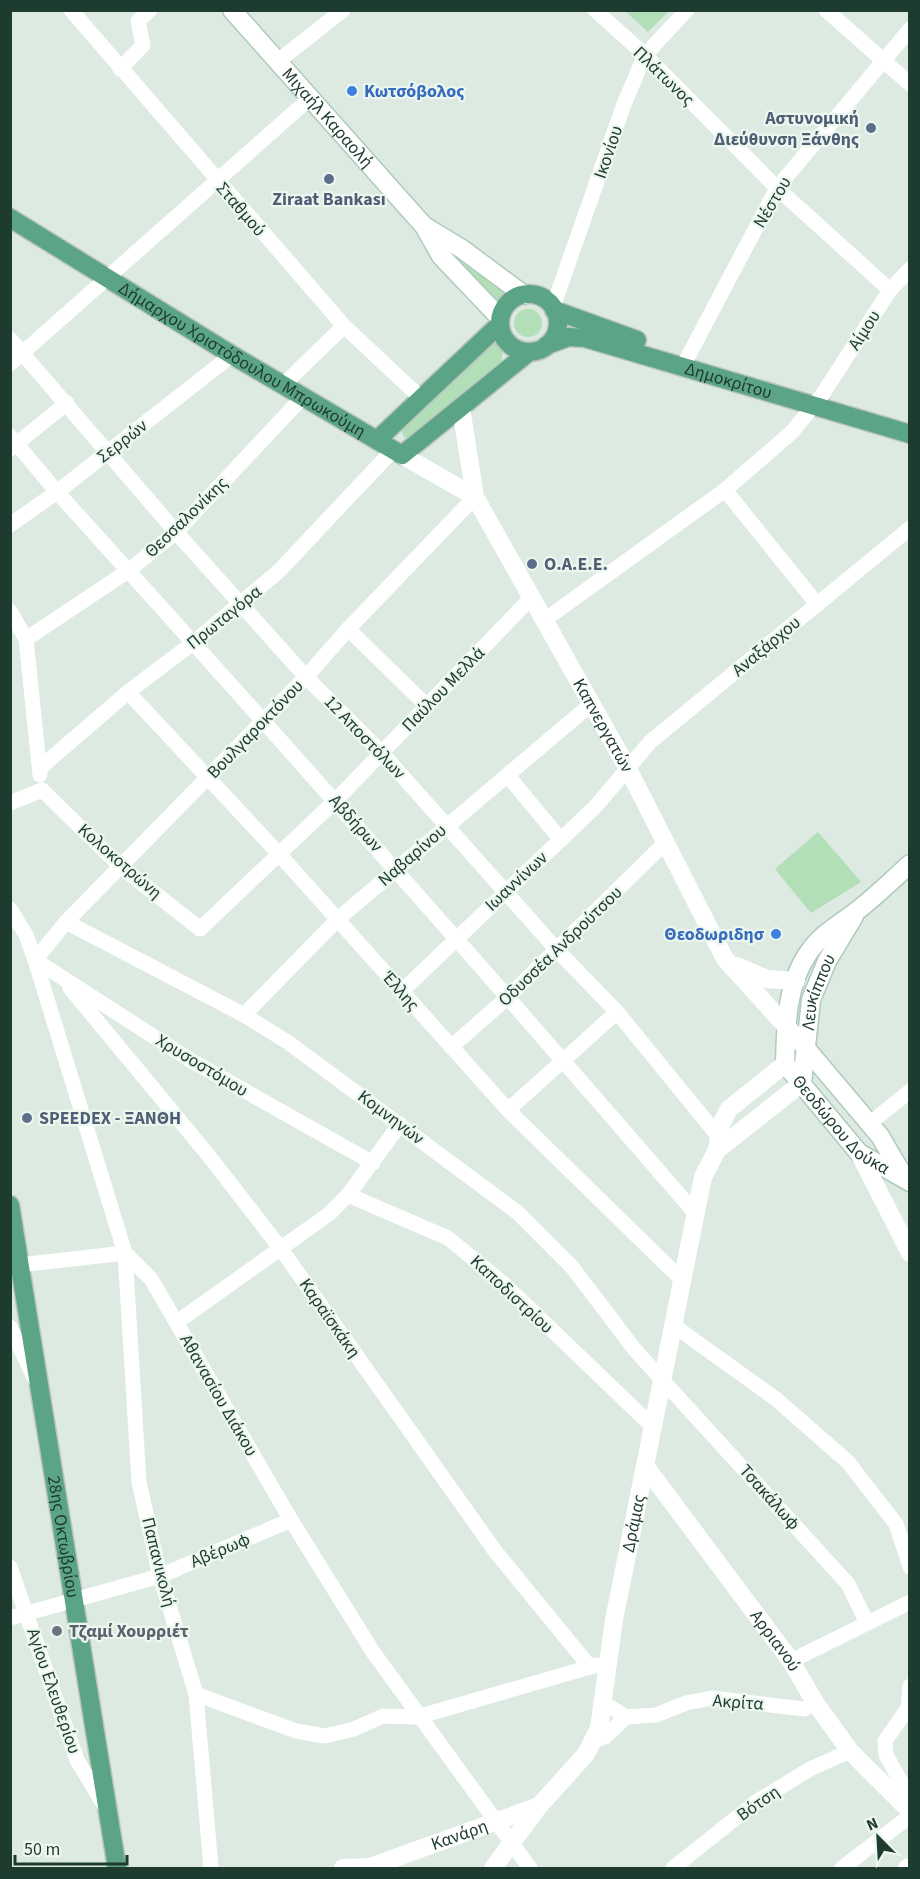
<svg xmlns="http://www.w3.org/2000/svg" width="920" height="1879" font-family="'Source Sans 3',sans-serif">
<rect width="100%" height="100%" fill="#dceae2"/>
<!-- green -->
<g fill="#b2dfb7">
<path d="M625 11H669L648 32Z"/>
<path d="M452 256 506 292 493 304Z"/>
<circle cx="528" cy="323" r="14"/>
<path d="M491 342 498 344 503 351 501 362 420 438 404 437 401 430Z"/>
<path d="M818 832 861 882 811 913 775 869Z"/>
</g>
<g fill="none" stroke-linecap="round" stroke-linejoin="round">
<defs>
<g id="secondary">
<path id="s5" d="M232 10 424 226 441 256 500 318"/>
<path d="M424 226 462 249 524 295"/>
<path id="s6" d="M910 864C892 880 876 896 858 910 840 924 821 934 809 952 786 984 786 1027 785 1064L859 1153 910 1182"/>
<path d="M804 1046 880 1136 904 1177"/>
<path id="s7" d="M802 1083 811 1000 827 961 854 916"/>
</g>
<g id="primary">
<path id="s8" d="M10 218 232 355 402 455 529 352"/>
<circle cx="529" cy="323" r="29"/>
<path d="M554 310 637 340"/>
<path id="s9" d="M547 345 569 337 585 338 910 434"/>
<path d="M377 440 500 324"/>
<path id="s10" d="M10 1205 117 1868"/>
</g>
</defs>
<!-- secondary casing -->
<use href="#secondary" stroke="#aecbbc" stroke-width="21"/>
<!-- primary casing -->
<use href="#primary" stroke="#bbc4c0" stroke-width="21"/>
<!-- minor -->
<g stroke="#fff" stroke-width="15">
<path d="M71 10 344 326 421 398"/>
<path d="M595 10 645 55 777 188 890 290"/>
<path d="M826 10 910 84"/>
<path d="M277 62 343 10"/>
<path d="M120 69 143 45 138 21 150 10"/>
<path d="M553 307 624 104 645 55 687 10"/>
<path d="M10 339 176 532 306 677 381 752 557 950 617 1012 719 1137"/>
<path d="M10 364 309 99"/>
<path d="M683 366 777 188 910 29"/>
<path d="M282 386 344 326"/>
<path d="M10 436 57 492C273 730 486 971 696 1214"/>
<path d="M10 449 67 403"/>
<path d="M725 490 817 604"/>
<path d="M10 525 57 492 232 355"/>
<path d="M10 611 26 639 40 775"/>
<path d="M543 621 725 490 792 432 822 395 890 290 910 269"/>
<path d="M348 629 427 706"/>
<path d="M26 639 128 571 176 532 302 398"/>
<path d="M128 692 279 854 508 1110 683 1281"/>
<path d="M40 768 128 692 193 643 279 571 393 450"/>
<path d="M508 776 561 840"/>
<path d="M42 790 120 866 200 929 336 800 530 599"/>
<path d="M10 803 42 790"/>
<path d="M10 909 26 935 35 960 125 1253 151 1279 291 1520 373 1652 530 1868"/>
<path d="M66 922 244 1015 289 1043 517 1212 572 1267 635 1350 848 1584 867 1623"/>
<path d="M70 988 209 1156 281 1249 495 1551 590 1667"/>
<path d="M402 991 596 806 650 742 910 528"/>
<path d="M244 1015 338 919 590 705"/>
<path d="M451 1047 507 998 666 842"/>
<path d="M508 1110 617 1012"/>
<path d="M869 1124 910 1091"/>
<path d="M373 1163 190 1060 35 960 66 922 306 677 348 629 475 497"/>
<path d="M348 1195 448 1238 505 1285 653 1427"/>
<path d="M125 1253 139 1482 160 1576 196 1694 211 1868"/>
<path d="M10 1266 125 1253"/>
<path d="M177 1322 329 1214 348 1195 400 1124"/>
<path d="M673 1325 776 1399 848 1462 896 1524 910 1567"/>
<path d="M10 1327 35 1379"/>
<path d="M10 1567 77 1760 106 1808"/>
<path d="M10 1618 160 1576 291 1520"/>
<path d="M791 1661 910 1602"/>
<path d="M910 1686 908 1708 885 1741 886 1755 905 1789 910 1804"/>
<path d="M196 1694 296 1731 325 1736 354 1729 383 1716 417 1717 597 1665"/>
<path d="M604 1703 626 1717 656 1715 686 1703 712 1698 804 1709 816 1704"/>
<path d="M593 1741 605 1737 626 1717"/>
<path d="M673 1868 756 1802 810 1769 850 1751"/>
<path d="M842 1868 910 1816"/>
</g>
<!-- tertiary -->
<g stroke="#fff" stroke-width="18">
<path id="s1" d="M461 408 475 497 628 769 725 959 804 1046"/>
<path d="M402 455 475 497"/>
<path d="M737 966 767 979 796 981"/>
<path d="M717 1150 721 1124 729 1109 785 1064"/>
<path d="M859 1153 910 1253"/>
<path id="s2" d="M645 1466 791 1661 816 1704 850 1751 910 1811"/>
<path id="s3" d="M343 1868 370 1867 539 1806"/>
<path id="s4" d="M493 1868 539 1806 586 1754 599 1728 614 1620 703 1177 717 1150 802 1083"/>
<path d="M907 1868 910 1867"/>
</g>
<!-- secondary -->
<use href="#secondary" stroke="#fff" stroke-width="18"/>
<!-- primary -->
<use href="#primary" stroke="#5ba586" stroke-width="18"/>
</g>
<!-- markers -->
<g fill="#3f7fe0" stroke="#ecf7f0" stroke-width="2">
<circle cx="352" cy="91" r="6"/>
<circle cx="776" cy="934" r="6"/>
</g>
<g fill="#5c6f8a" stroke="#ecf7f0" stroke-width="2">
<circle cx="871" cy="128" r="6"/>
<circle cx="329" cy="179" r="6"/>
<circle cx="532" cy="564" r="6"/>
<circle cx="27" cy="1118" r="6"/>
</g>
<circle fill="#6b7280" stroke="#ecf7f0" stroke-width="2" cx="57" cy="1631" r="6"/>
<g text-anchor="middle" stroke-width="4.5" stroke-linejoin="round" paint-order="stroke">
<!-- street labels -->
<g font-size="18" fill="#1d3b2e" stroke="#ecf7f0">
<text transform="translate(664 76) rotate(44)" y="6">Πλάτωνος</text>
<text dy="6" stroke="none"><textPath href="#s5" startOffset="144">Μιχαήλ Καραολή</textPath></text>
<text transform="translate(608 152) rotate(-71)" y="6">Ικονίου</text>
<text transform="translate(772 202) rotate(-59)" y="6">Νέστου</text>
<text transform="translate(241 209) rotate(49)" y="6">Σταθμού</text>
<text transform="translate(864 330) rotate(-57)" y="6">Αίμου</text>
<text dy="6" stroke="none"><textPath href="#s8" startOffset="272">Δήμαρχου Χριστόδουλου Μπρωκούμη</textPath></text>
<text dy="6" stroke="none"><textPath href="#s9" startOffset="189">Δημοκρίτου</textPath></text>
<text transform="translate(122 441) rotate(-38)" y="6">Σερρών</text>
<text transform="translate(186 517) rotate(-44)" y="6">Θεσσαλονίκης</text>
<text transform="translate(224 617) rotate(-39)" y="6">Πρωταγόρα</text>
<text transform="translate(766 646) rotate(-40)" y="6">Αναξάρχου</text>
<text transform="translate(443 689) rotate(-46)" y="6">Παύλου Μελλά</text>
<text dy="6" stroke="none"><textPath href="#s1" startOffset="352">Καπνεργατών</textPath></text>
<text transform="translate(255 729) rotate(-46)" y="6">Βουλγαροκτόνου</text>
<text transform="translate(365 737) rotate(46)" y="6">12 Αποστόλων</text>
<text transform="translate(356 823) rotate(48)" y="6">Αβδήρων</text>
<text transform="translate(412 855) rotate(-41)" y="6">Ναβαρίνου</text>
<text transform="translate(120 861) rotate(41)" y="6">Κολοκοτρώνη</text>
<text transform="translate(516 881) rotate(-43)" y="6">Ιωαννίνων</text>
<text transform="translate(560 946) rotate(-44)" y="6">Οδυσσέα Ανδρούτσου</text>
<text transform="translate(401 991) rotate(49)" y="6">Έλλης</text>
<text dy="6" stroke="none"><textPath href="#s7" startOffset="93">Λευκίππου</textPath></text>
<text transform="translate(202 1065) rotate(31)" y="6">Χρυσοστόμου</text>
<text transform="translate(391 1117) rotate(37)" y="6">Κομνηνών</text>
<text dy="6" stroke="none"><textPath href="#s6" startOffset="334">Θεοδώρου Δούκα</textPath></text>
<text transform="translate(512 1294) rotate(43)" y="6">Καποδιστρίου</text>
<text transform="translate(330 1318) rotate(55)" y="6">Καραϊσκάκη</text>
<text transform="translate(219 1395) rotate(60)" y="6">Αθανασίου Διάκου</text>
<text transform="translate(770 1497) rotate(48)" y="6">Τσακάλωφ</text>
<text dy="6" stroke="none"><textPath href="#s4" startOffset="384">Δράμας</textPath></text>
<text dy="6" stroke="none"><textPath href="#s10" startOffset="336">28ης Οκτωβρίου</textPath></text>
<text transform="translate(220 1550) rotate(-23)" y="6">Αβέρωφ</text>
<text transform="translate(159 1562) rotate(76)" y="6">Παπανικολή</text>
<text dy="6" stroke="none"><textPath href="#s2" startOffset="218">Αρριανού</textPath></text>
<text transform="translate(54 1691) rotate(71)" y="6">Αγίου Ελευθερίου</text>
<text transform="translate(738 1702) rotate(4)" y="6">Ακρίτα</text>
<text transform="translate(758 1803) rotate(-35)" y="6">Βότση</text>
<text dy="6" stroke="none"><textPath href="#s3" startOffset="122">Κανάρη</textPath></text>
</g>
<!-- shop labels -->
<g font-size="18" font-weight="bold" fill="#366cbe" stroke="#ecf7f0" text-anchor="start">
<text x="364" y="97">Κωτσόβολος</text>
<text x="764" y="940" text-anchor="end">Θεοδωριδησ</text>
</g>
<!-- service labels -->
<g font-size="18" font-weight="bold" fill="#4e5e75" stroke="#ecf7f0" text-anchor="start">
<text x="859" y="124" text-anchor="end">Αστυνομική<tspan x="859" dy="21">Διεύθυνση Ξάνθης</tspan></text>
<text x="329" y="205" text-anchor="middle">Ziraat Bankası</text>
<text x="544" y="570">Ο.Α.Ε.Ε.</text>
<text x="39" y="1124">SPEEDEX - ΞΑΝΘΗ</text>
</g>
<!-- worship labels -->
<g font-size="18" font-weight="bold" fill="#5b616d" stroke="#ecf7f0" text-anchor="start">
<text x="69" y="1637">Τζαμί Χουρριέτ</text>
</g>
</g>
<!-- border -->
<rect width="920" height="1879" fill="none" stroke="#1d3b2e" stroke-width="24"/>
<!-- north arrow -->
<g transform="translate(878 1837) rotate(336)" stroke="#ecf7f0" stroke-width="4.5" paint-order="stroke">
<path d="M0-4.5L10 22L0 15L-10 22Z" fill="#1d3b2e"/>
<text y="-9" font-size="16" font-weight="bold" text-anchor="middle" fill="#1d3b2e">N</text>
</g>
<!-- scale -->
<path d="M15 1855v9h112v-9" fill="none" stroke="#1d3b2e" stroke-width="3"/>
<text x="24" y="1855" font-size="18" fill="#1d3b2e" stroke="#ecf7f0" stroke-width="4.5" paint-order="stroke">50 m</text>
</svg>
